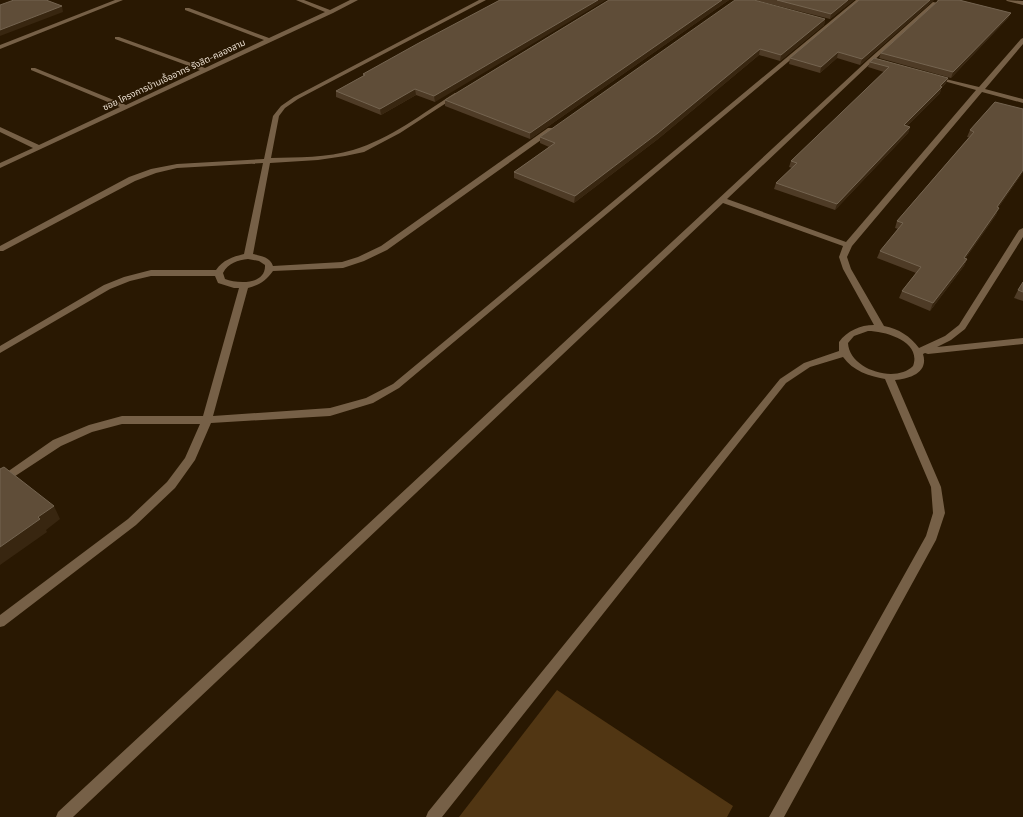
<svg xmlns="http://www.w3.org/2000/svg" width="1023" height="817" font-family="Mulish,'Noto Sans Thai',sans-serif">
<rect width="100%" height="100%" fill="#291802"/>
<!-- green -->
<path fill="#513613" d="M557 690 733 806 727 817H459Z"/>
<g fill="none" stroke-linecap="round" stroke-linejoin="round">
<!-- minor -->
<g fill="#766047" fill-rule="evenodd">
<path d="M115 0H123L0 49V45Z"/>
<path d="M296 0H304L330 10 350 0H358L333 13 0 168V163L33 148 0 132V127L39 145 120 107 31 70V68H35L126 105 200 70 115 39V37H119L205 68 264 40 185 10V8H189L269 38 325 12Z"/>
<path d="M479 0H486L298 99 285 108 279 116 271 158C298 157 327 158 353 150 390 139 423 113 455 93L460 94 400 133 364 152 345 156 318 160 270 163 253 254C261 256 270 257 273 266L342 262 358 257 381 246 548 128H554L555 130 387 250 364 261 343 268 273 271C266 281 259 285 248 288L213 416 330 408 366 398 393 384 856 0H862L399 388 373 403 330 416 211 423 195 460 175 488 136 525 4 626 0 627V615L128 519 167 482 185 458 200 424H122L92 432 61 446 0 486V477L53 440 89 425 122 416H203L239 288H234L218 283 215 276H151L130 281 110 289 0 353V346L104 285 124 277 151 270H216C223 260 232 257 244 254L263 163 177 168 156 173 135 181 3 251H0V246L129 177 151 169 177 164 264 159 273 116 281 106 294 97ZM248 259 259 261 265 265C266 285 238 284 225 279L223 273C228 263 238 260 248 259Z"/>
<path d="M1006 0 1023 1V5L1007 1Z"/>
<path d="M933 2 938 3 873 61 727 199 846 242 976 90 933 78V76L979 87 1021 39 1023 38V44L985 89 1023 99V103L982 92 852 246 847 257 851 269 884 326C899 329 910 336 919 348L945 336 959 325 1019 230 1023 228V237L965 329 951 340 937 347 1023 338V344L928 354 925 353 923 354C929 373 909 379 895 380L941 487 945 513 936 540 784 817H769L926 536 933 513 931 487 885 379C869 376 853 371 843 357L810 367 786 383 442 817H426L428 812 780 379 804 363 839 351V342C847 331 860 325 874 325L843 269 839 257 843 246 723 203 73 817H56L58 812 869 59ZM868 331C886 331 922 342 913 366 895 384 849 369 848 343L854 336Z"/>
</g>
</g>
<!-- wall -->
<g fill="#4e3b26">
<path d="M500 0 435 102 416 95 381 115 336 97V91L363 76V74Z"/>
<path d="M609 0H729L530 139 445 106V100Z"/>
<path d="M755 0H854L830 19Z"/>
<path d="M934 0 860 65 837 58 820 73 789 64 790 58Z"/>
<path d="M937 0H959L1011 13 1008 18 951 78 879 58 881 53 937 2Z"/>
<path d="M825 19 824 25 780 61 759 55 658 139 574 203 514 178V172L549 147 540 143V137Z"/>
<path d="M870 62 948 78 946 83 941 88 940 93 907 126 910 127 908 133 835 210 774 189 776 183 792 168 789 167 791 161 884 72 868 67Z"/>
<path d="M995 102 1023 172 998 208 996 215 965 259H967L964 266 930 311 899 298 902 291 916 273 877 258 880 251 898 229 895 228 897 221 969 137H967L970 130Z"/>
<path d="M1023 282V301L1014 298 1018 290Z"/>
</g>
<!-- shaded-wall -->
<g fill="#382610">
<path d="M598 0H606L435 102 434 96Z"/>
<path d="M722 0H729L530 139V133Z"/>
<path d="M848 0H854L830 19 831 14Z"/>
<path d="M930 0H934L860 65 862 59Z"/>
<path d="M62 6 63 12 0 36V30Z"/>
<path d="M1011 13 1008 18 951 78 953 72Z"/>
<path d="M825 19 824 25 780 61 781 55Z"/>
<path d="M760 49 759 55 658 139 574 203 575 196Z"/>
<path d="M838 52 837 58 820 73 821 67Z"/>
<path d="M948 78 946 83 941 88 940 93 902 131 904 125Z"/>
<path d="M415 89 416 95 381 115 380 109Z"/>
<path d="M910 127 908 133 835 210 837 204Z"/>
<path d="M1023 170V172L994 214 997 207Z"/>
<path d="M999 208 996 215 961 265 964 258Z"/>
<path d="M967 259 964 266 930 311 933 303Z"/>
<path d="M54 506 60 519 46 530 47 532 0 565V547L38 517Z"/>
</g>
<!-- building -->
<g fill="#5f4d38" stroke="#746450">
<path d="M14 0H46L62 6 0 30V5Z"/>
<path d="M500 0H598L434 96 415 89 380 109 336 91 365 75 363 74 417 44Z"/>
<path d="M609 0H722L530 133 445 100Z"/>
<path d="M735 0H754L825 19 781 55 760 49 658 133 575 196 514 172 555 143 540 137Z"/>
<path d="M777 0H848L831 14Z"/>
<path d="M859 0H930L862 59 838 52 821 67 790 58Z"/>
<path d="M939 0H959L1011 13 953 72 881 53Z"/>
<path d="M874 58 948 78 940 86 942 87 904 125 910 127 837 204 776 183 797 163 791 161 889 67 870 62Z"/>
<path d="M995 102 1023 109V170L997 207 999 208 964 258 967 259 933 303 902 291 921 267 880 251 903 223 897 221 974 132 970 130Z"/>
<path d="M1023 282V292L1018 290Z"/>
<path d="M4 467 54 506 38 517 40 519 0 547V469Z"/>
</g>
<g text-anchor="middle" stroke-width="3" stroke-linejoin="round" paint-order="stroke">
<!-- far-street labels -->
<g font-size="9" fill="#eaded0" stroke="#291802">
<text transform="translate(174 75) rotate(-25)" y="3">ซอย โครงการบ้านเอื้ออาทร รังสิต-คลองสาม</text>
</g>
</g>
</svg>
